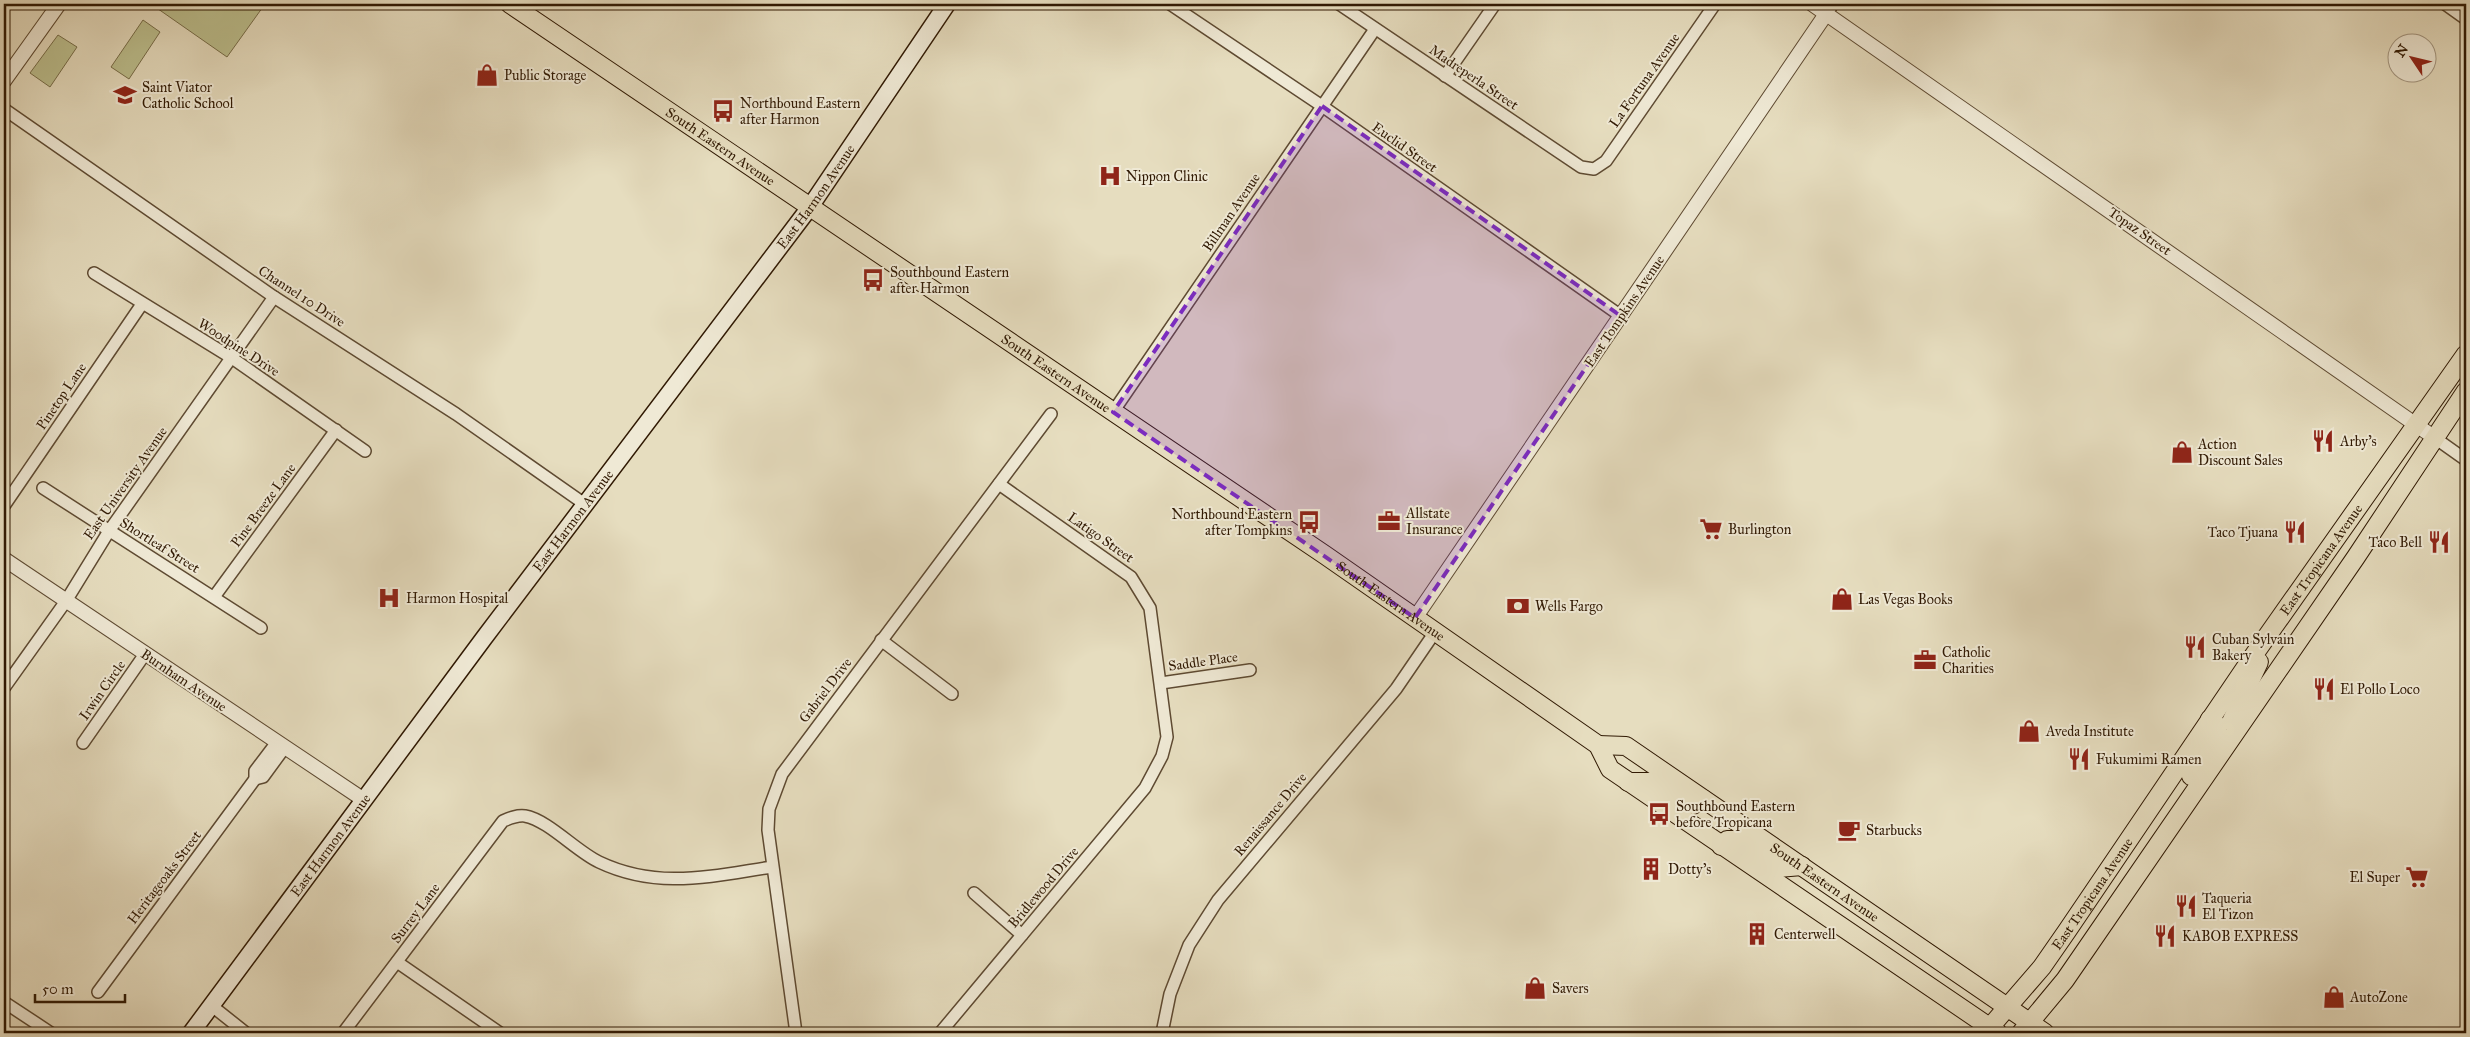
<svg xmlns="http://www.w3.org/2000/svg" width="2470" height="1037" font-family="'IM FELL Great Primer',serif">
<rect width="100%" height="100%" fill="#e6ddbf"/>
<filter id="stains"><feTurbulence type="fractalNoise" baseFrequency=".004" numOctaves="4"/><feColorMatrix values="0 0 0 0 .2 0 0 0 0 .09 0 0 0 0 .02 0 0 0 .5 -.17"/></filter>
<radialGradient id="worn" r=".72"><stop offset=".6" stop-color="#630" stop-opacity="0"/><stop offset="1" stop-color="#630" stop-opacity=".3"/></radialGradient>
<!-- green -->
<g fill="#bcbf8e" stroke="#766c48">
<path d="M151 4H265L227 57Z"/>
<path d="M143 20 160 32 129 79 111 67Z"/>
<path d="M58 35 77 47 50 87 30 73Z"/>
</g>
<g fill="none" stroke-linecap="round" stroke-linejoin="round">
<defs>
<g id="minor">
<path d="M1170 4 1322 106 1621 316"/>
<path d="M1339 4 1581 167 1594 169 1606 161 1715 4"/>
<path d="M2445 4 2466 19"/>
<path d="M1826 14 1833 4"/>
<path d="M1445 76 1495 4"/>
<path d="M4 109 274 297 456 414 586 505"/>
<path d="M94 273 232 358 365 451"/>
<path d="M1113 412 1375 29"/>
<path d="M2435 438 2466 460"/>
<path d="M43 488 261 628"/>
<path d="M4 506 142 304"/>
<path d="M214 597 336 430"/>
<path d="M881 640 952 694"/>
<path d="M1161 683 1250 670"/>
<path d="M4 688 66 601 109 531 274 297"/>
<path d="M83 743 145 654"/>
<path d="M255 779 263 777 285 747"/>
<path d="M974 893 1022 935"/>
<path d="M397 962 500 1033"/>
<path d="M98 992 255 779V771L277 742"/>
<path d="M4 1002 51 1033"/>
<path d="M212 1006 246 1033"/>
<path d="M343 1033 503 821C510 818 517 815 525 816 548 820 577 852 599 862 658 890 711 876 772 867"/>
<path d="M796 1033 768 830 769 809 782 774 1051 414"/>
<path d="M940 1033 1145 788 1162 756 1167 737 1150 608 1131 577 999 484"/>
<path d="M1162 1033 1170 994 1189 945 1218 900 1396 689 1435 632"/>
</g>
<g id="tertiary">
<path d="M1812 4 2435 438"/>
<path d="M4 81 59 4"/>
<path d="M4 559 364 800"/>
<path d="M1415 618 1826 14"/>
</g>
<g id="secondary">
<path id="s1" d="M191 1033 484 638 810 207 947 4"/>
</g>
<g id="primary">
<path id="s2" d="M510 4 1325 555 1598 745 1610 769 1998 1033"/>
<path d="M2231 722 2259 662"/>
<path id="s3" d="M1598 745 1626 746 2045 1033"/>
<path d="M2191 776 2216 735 2218 726 2210 719"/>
<path d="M1628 782H1652L1683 803 1693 805 1703 799"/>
<path d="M1721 846 1727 840H1735L1778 868 1802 866"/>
<path id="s4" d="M1985 1033 2042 967 2067 931 2258 649 2466 354"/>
<path d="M2021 1033 2065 980 2356 557 2466 391"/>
</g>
</defs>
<!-- minor casing -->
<use href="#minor" stroke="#5e4a32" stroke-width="14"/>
<!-- tertiary casing -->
<use href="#tertiary" stroke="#5e4a32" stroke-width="16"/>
<!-- secondary casing -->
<use href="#secondary" stroke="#301903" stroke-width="19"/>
<!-- primary casing -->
<use href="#primary" stroke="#301903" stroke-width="20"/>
<!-- minor -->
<use href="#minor" stroke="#efe9d5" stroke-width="11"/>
<!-- tertiary -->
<use href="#tertiary" stroke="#efe9d5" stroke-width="14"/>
<!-- secondary -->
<use href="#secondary" stroke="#efe9d5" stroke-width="16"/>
<!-- primary -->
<use href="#primary" stroke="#e6ddbf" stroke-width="18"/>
</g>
<!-- marked area -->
<path fill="#7b2cbf" fill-opacity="0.2" stroke="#7b2cbf" stroke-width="4" stroke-dasharray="10 6" stroke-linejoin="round" d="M1322 106 1621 316 1415 618 1113 412Z"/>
<!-- icons -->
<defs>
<symbol id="shop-bare" viewBox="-9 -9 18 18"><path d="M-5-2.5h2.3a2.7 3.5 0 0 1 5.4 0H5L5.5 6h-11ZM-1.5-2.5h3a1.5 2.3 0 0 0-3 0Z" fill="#8f2418" stroke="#efe9d5" stroke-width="2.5" paint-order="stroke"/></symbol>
<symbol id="school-bare" viewBox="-9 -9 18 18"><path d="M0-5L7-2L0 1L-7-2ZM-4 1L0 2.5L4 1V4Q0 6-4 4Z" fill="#8f2418" stroke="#efe9d5" stroke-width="2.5" paint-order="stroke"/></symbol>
<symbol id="bus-bare" viewBox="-9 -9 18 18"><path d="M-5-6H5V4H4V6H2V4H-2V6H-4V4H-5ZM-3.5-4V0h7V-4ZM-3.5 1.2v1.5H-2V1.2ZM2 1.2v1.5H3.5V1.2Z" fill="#8f2418" stroke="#efe9d5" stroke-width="2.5" paint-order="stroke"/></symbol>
<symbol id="hospital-bare" viewBox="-9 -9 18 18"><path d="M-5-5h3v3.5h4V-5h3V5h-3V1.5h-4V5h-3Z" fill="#8f2418" stroke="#efe9d5" stroke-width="2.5" paint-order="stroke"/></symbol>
<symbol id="restaurant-bare" viewBox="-9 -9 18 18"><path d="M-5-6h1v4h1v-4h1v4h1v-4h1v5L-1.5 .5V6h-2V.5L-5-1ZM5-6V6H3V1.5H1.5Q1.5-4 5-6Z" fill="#8f2418" stroke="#efe9d5" stroke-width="2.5" paint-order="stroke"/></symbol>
<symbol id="office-bare" viewBox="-9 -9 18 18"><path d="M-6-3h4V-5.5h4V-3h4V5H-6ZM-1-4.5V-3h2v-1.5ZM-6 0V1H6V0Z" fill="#8f2418" stroke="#efe9d5" stroke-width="2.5" paint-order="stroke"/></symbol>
<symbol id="supermarket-bare" viewBox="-9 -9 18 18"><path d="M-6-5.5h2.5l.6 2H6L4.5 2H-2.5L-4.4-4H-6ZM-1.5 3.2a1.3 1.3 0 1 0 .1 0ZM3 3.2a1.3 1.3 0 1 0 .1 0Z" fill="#8f2418" stroke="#efe9d5" stroke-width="2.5" paint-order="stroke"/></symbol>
<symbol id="bank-bare" viewBox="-9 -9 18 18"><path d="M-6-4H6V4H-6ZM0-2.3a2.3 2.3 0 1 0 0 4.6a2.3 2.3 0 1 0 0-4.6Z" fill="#8f2418" stroke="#efe9d5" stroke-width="2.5" paint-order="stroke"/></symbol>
<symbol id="cafe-bare" viewBox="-9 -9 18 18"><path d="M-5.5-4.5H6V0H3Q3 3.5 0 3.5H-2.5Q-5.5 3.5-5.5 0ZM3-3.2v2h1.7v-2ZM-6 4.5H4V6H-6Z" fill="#8f2418" stroke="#efe9d5" stroke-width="2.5" paint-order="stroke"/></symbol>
<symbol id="building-bare" viewBox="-9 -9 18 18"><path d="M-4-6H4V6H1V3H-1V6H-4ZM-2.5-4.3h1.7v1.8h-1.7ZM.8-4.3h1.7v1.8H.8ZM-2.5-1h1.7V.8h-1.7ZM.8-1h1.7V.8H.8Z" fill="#8f2418" stroke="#efe9d5" stroke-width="2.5" paint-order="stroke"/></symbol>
</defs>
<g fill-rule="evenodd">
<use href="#shop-bare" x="471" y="59" width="32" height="32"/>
<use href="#school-bare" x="109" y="79" width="32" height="32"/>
<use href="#bus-bare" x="707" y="95" width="32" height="32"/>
<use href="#hospital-bare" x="1094" y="160" width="32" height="32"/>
<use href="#bus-bare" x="857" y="264" width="32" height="32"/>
<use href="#restaurant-bare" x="2307" y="425" width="32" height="32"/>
<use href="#shop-bare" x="2166" y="436" width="32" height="32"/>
<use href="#office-bare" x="1373" y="505" width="32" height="32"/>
<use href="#bus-bare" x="1293" y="506" width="32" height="32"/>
<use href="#supermarket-bare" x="1695" y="513" width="32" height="32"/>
<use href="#restaurant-bare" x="2279" y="516" width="32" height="32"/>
<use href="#restaurant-bare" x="2423" y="526" width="32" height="32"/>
<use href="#hospital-bare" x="373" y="582" width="32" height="32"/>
<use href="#shop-bare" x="1826" y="583" width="32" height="32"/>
<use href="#bank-bare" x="1502" y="590" width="32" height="32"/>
<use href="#restaurant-bare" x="2179" y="631" width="32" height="32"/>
<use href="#office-bare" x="1909" y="644" width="32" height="32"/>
<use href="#restaurant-bare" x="2308" y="673" width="32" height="32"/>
<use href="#shop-bare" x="2013" y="715" width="32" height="32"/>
<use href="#restaurant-bare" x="2063" y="743" width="32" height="32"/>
<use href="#bus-bare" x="1643" y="798" width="32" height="32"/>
<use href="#cafe-bare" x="1833" y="814" width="32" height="32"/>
<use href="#building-bare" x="1635" y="853" width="32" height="32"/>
<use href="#supermarket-bare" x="2401" y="861" width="32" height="32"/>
<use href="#restaurant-bare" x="2170" y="890" width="32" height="32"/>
<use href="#building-bare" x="1741" y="918" width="32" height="32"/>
<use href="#restaurant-bare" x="2149" y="920" width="32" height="32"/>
<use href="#shop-bare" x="1519" y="972" width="32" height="32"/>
<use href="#shop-bare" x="2318" y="981" width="32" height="32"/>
</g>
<g text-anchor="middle" stroke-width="4" stroke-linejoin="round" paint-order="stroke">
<!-- poi labels -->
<g font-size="14" fill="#301903" stroke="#efe9d5" text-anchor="start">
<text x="504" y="80">Public Storage</text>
<text x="142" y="92">Saint Viator<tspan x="142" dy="16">Catholic School</tspan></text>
<text x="740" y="108">Northbound Eastern<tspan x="740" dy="16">after Harmon</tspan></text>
<text x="1126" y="181">Nippon Clinic</text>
<text x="890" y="277">Southbound Eastern<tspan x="890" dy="16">after Harmon</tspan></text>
<text x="2340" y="446">Arby's</text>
<text x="2198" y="449">Action<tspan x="2198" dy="16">Discount Sales</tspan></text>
<text x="1406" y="518">Allstate<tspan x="1406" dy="16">Insurance</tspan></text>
<text x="1292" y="519" text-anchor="end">Northbound Eastern<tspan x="1292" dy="16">after Tompkins</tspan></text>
<text x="1728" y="534">Burlington</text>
<text x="2278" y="537" text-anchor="end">Taco Tjuana</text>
<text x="2422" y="547" text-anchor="end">Taco Bell</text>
<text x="406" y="603">Harmon Hospital</text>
<text x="1858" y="604">Las Vegas Books</text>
<text x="1535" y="611">Wells Fargo</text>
<text x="2212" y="644">Cuban Sylvain<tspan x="2212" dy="16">Bakery</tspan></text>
<text x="1942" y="657">Catholic<tspan x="1942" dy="16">Charities</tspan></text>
<text x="2340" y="694">El Pollo Loco</text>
<text x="2046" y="736">Aveda Institute</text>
<text x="2096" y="764">Fukumimi Ramen</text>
<text x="1676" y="811">Southbound Eastern<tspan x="1676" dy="16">before Tropicana</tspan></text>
<text x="1866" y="835">Starbucks</text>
<text x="1668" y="874">Dotty's</text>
<text x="2400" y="882" text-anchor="end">El Super</text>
<text x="2202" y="903">Taqueria<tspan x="2202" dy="16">El Tizon</tspan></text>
<text x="1774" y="939">Centerwell</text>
<text x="2182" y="941">KABOB EXPRESS</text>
<text x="1552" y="993">Savers</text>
<text x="2350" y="1002">AutoZone</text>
</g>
<!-- street labels -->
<g font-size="14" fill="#301903" stroke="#efe9d5">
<text transform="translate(1474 77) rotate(34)" y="5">Madreperla Street</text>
<text transform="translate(1644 80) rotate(-55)" y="5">La Fortuna Avenue</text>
<text dy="5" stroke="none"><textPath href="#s2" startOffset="254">South Eastern Avenue</textPath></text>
<text transform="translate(1405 147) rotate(35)" y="5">Euclid Street</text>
<text dy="5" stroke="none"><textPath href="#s1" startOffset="1044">East Harmon Avenue</textPath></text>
<text transform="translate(1231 212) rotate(-56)" y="5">Billman Avenue</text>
<text transform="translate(2140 231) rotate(35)" y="5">Topaz Street</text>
<text transform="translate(302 296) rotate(33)" y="5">Channel 10 Drive</text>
<text transform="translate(1624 311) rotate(-56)" y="5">East Tompkins Avenue</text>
<text transform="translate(239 347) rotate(33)" y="5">Woodpine Drive</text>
<text dy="5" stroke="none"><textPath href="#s2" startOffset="659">South Eastern Avenue</textPath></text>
<text transform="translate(61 396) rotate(-56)" y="5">Pinetop Lane</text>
<text transform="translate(125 483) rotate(-55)" y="5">East University Avenue</text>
<text transform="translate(263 505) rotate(-54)" y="5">Pine Breeze Lane</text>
<text dy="5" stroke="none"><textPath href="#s1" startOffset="639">East Harmon Avenue</textPath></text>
<text transform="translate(1101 537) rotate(35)" y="5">Latigo Street</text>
<text transform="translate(160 545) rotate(32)" y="5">Shortleaf Street</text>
<text dy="5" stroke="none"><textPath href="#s4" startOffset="581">East Tropicana Avenue</textPath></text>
<text dy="5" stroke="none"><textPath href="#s2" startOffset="1064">South Eastern Avenue</textPath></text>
<text transform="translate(1203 661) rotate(-8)" y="5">Saddle Place</text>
<text transform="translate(184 680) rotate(34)" y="5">Burnham Avenue</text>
<text transform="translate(102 690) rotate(-55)" y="5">Irwin Circle</text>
<text transform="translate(825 690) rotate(-53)" y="5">Gabriel Drive</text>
<text transform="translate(1270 814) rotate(-50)" y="5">Renaissance Drive</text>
<text dy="5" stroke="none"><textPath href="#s1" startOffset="234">East Harmon Avenue</textPath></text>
<text transform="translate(164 877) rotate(-53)" y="5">Heritageoaks Street</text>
<text dy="5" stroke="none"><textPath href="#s3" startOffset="269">South Eastern Avenue</textPath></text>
<text transform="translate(1043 887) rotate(-50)" y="5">Bridlewood Drive</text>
<text dy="5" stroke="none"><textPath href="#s4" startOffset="176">East Tropicana Avenue</textPath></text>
<text transform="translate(415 913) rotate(-53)" y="5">Surrey Lane</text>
</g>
</g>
<!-- margin -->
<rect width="2470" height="1037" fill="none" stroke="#e6ddbf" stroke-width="20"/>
<rect x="5" y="5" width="2460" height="1027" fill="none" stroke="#301903" stroke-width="2.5"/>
<rect x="10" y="10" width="2450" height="1017" fill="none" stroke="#301903"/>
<!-- north arrow -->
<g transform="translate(2412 58) rotate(305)"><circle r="24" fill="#efe9d5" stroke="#a39681"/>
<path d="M0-4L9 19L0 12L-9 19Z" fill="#8f2418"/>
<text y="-8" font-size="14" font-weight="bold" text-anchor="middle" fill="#301903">N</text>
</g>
<!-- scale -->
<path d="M35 994v8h90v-8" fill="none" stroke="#301903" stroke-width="2.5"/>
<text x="42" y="994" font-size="15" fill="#301903" stroke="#efe9d5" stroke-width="4" paint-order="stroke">50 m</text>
<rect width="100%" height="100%" filter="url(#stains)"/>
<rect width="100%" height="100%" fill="url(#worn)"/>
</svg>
